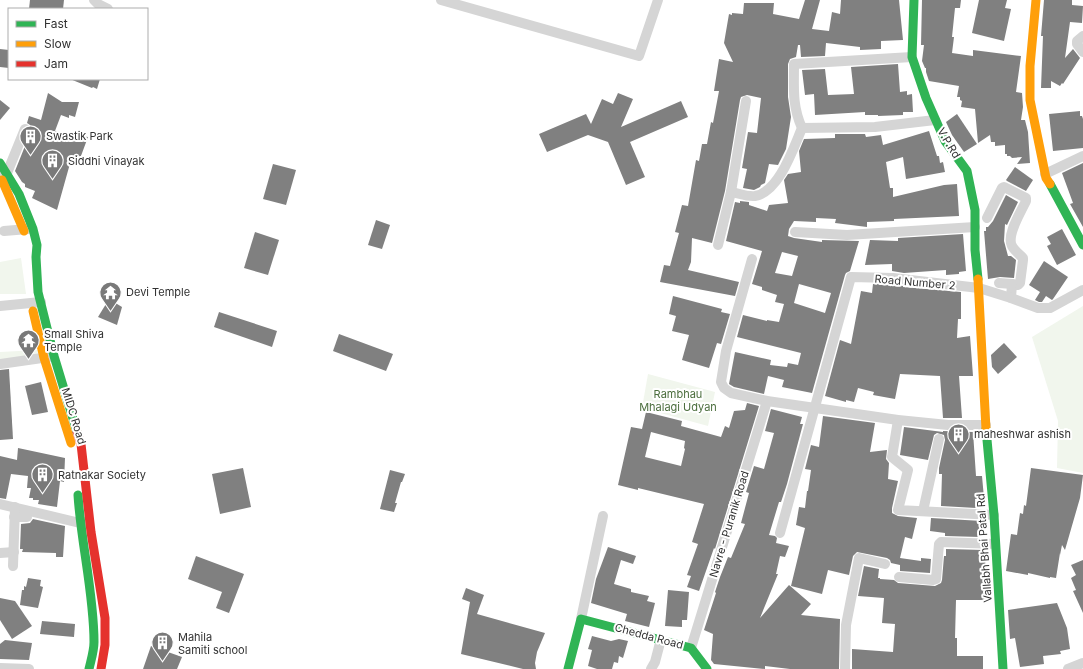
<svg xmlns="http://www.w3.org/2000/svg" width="1083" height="669" font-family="Inter,sans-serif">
<rect width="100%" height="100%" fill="#fff"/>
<!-- green -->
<g fill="#f1f6ed">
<path d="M21 258 26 294H0V262Z"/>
<path d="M1083 306V473L1057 468 1058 421 1032 337Z"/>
<path d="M38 350 40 362 0 366V352Z"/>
<path d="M648 374 715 392 708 426 642 408Z"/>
</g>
<!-- building -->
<g fill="#808080" fill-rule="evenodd">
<path d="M30 0H64L63 9H29Z"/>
<path d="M805 0H820L812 29 829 31 832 12 840 14 841 0H899L903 40 881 41V49L860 50V47L826 43 825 56 801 57 800 45H798L796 57 790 59 788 64V97L791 117 786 149 778 165 769 164 765 183 761 185 760 187 754 190 743 188 747 169 742 168 748 132 757 133 761 98 747 95 741 97 740 100 725 191 712 243 692 238 691 262 688 270 739 282 735 296 660 282 664 265 670 266 679 233 675 232 682 205 688 206 696 160 699 161 702 144H707L711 122 713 123 719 91H714L719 59 733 62 724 43 729 14 732 15V13L743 14 744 3H774L773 14 799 19Z"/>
<path d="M922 0H961L960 8H955L952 37H954L952 53 973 56V50L1021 56 1016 92 1022 93 1023 107 1021 120H1025L1028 132 1030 163 1017 164 1022 157 1012 158 1010 156H1007V154H1005V145L995 146V142H991L990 135 978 143 975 109 961 107 962 101 960 100V97H957L959 86 929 81 926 72V68H925L922 61 924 45H921Z"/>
<path d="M979 0H1007L1005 8 1011 9 1004 41 972 33Z"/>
<path d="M1044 0H1072V5L1083 6 1082 23 1070 22 1065 58 1073 49 1080 58 1063 84 1062 83 1060 86 1051 81V88H1041L1043 36H1041Z"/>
<path d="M0 49 9 50V68L0 67Z"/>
<path d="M898 64 900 92 907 91V95L912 94 913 112H903V115L878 116V115H865V112L815 115 814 94 805 95 802 70 825 69 828 95 854 94 851 67Z"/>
<path d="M70 79H100L97 89 93 87 92 88Z"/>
<path d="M48 93 62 102H79L75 117 69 115V118L61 115 55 131 64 133 62 141 74 135 88 137 78 164 71 160 57 210 32 198 35 191 25 187V184L22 182 15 171 31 131 30 125 27 123 29 116 41 120Z"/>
<path d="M618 93 633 99 621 127 681 101 688 117 630 142 645 177 626 185 608 142 588 135 547 152 539 134 586 114 591 124 602 99 613 104Z"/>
<path d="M0 100 10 108 0 120Z"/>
<path d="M1080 111V116H1082L1083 119V148L1053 151 1049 114Z"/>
<path d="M957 114 977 144 964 152 952 135 946 122Z"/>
<path d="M929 131 937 156H939L940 163 943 162 945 172 906 179 903 157 886 162 890 188H893V197L944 185 957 184 959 216 894 219V221L867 222V227L835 223 836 219 816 218V222L794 221 789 229 788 236 794 238 822 242V240L859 241 850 271 846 273 845 275 812 393 782 387 784 380 768 376 764 394 734 387 729 384 735 352 771 360 770 365 787 367 788 363 798 365 801 353 737 337 743 315 767 321V320L779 322 784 304 775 302 777 295 762 290V287L752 284 762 251 726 241 735 202 740 203V201L749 202V205L767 211 769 205 788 203 784 180 788 174 801 172 799 151 804 139 835 138V134H865L866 137 881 135 883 145ZM782 252 798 256 792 276 775 273ZM799 284 831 293 825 313 794 303Z"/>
<path d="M1083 163V227L1070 204 1073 203 1062 173Z"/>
<path d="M273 164 296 170 286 205 263 199Z"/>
<path d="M1015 167 1033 180 1026 191 1007 181 1006 180Z"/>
<path d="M1006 195 1018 202 1007 225 1005 224 1004 241 1008 256H1011L1016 260 1014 278 1000 277 988 279 984 231H986V227H988L993 221Z"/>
<path d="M376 220 390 225 382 249 368 245Z"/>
<path d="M1062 229 1076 255 1057 265 1047 246 1051 244 1047 237Z"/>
<path d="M255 232 279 240 268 275 244 268Z"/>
<path d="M963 234 966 271 959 272V274L946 275V270L904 273 892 271V264L865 265 870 240 898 241V238Z"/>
<path d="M1044 261 1068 277 1053 299 1052 300 1046 296 1042 302H1039L1035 300 1040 292 1029 285Z"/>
<path d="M873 284H893L903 286V287L961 292V319H958L957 338 970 336 973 376H959L962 418H943L940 376 900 374 895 399 873 395 874 392 858 388 854 402 846 400V402L825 396 840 340 851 344 861 291 872 293Z"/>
<path d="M673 296 722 309 721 312 730 314 721 344 717 343 709 368 682 360 689 335 672 331 676 316 669 314Z"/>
<path d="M109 299 122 307 117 325 98 317Z"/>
<path d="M219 312 277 331 272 347 214 327Z"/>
<path d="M339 334 393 354 386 371 333 351Z"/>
<path d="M1004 343 1017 357 998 374 992 367 991 355Z"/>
<path d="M9 369 13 439 0 440V370Z"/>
<path d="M41 382 48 412 32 415 25 386Z"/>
<path d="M747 403 759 406 715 549 714 548 699 591 687 587 691 576 687 575 698 544 692 542 704 504 638 488V490L618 485 631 427 642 429 646 412 682 421 681 426 721 437 725 426 729 428 734 411 745 410ZM651 432 685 441 684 448 685 449 681 466 645 457Z"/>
<path d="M771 409 802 417 800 424H803L787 484 781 502H779L769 535 775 536 777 538 776 543 789 546 785 557 780 556 776 574H778L760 618 789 585 811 604 801 615 840 619 839 669H790L765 666V669L714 664 711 660 713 634 704 630 716 593 715 592 720 577 728 557 731 558 745 524 741 523 749 493 746 492 754 466 764 469 774 433 765 431Z"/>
<path d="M823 416 875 423 870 452 887 450 886 459 889 463 888 479 898 481 892 508V513L898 516 917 518 912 539 905 537 900 558 921 561V558L931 559 930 573 900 571V565L891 563 890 560 887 558 857 552 853 556 849 575 828 570 822 594 791 586 805 528 796 525 799 507 805 508 807 491H808L811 470 805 469 811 445 819 447Z"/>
<path d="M904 427 943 432V431L973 432 976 476H982L984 498 975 499 976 508 941 506 942 474H939V468L945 440 944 435 937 433 934 435 928 460 900 455Z"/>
<path d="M18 448 65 458 64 482 60 481 57 507 38 504 39 500H33V498H29L31 488H27L28 476 11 474 6 499 0 498V456L17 460Z"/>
<path d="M243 468 251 507 220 514 212 474Z"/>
<path d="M1031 468 1083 475 1080 498 1065 550 1062 545 1060 555V553L1056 578 1050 577V578L1028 573V575L1006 571 1011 534 1017 535 1020 513 1023 514 1024 505 1026 506Z"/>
<path d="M390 470 405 474 402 482H401L395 503H397L394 512 380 509Z"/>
<path d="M931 518 982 521 980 537 945 536V533L930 531Z"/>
<path d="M33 519 65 526 63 557H56V553L22 552 23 549H20L21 524 30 523Z"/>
<path d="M608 547 636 556 633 564 621 560 614 584 631 589V592L649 596 647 601 655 603 649 627 625 621 627 614 591 603 596 579Z"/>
<path d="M946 549 984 550 985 552 986 583 989 582 990 600H956L955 638H957V656H983V669H852V649L893 652 895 624 882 623 884 598 858 596 864 566 879 569 878 578H880V579L894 580 898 583 935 586 941 583 942 580 944 556H946Z"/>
<path d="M196 556 244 574 229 613 216 608 222 592 188 579Z"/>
<path d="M1083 560V613L1073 591 1076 590 1071 578 1076 575 1071 565Z"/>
<path d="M28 578 41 580 40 586 43 587 38 608 20 605 22 590H24V586L26 587Z"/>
<path d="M466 588 484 595 477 614 545 633 537 652 535 663 536 669H523L461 654 470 602 462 599Z"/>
<path d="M668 590 689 592 687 620H682V627L665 626Z"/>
<path d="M0 598 15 601 32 626 12 639 0 620Z"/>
<path d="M1057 603 1067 628 1070 649 1060 651 1061 654 1043 656 1044 664 1020 667 1015 638 1010 639 1008 610Z"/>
<path d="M42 621 75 624 74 637 40 634Z"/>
<path d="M592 636 611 641 619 639 628 641 623 658 619 656 618 663 614 662 612 669H597L588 666 592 650 588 649Z"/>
<path d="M5 640 32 643 29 660 0 659V644Z"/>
<path d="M151 646 182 657 177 669H143Z"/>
</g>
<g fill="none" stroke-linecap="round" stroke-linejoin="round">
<!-- street -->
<g stroke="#d5d5d5" stroke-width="10">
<path d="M94 0 98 4 108 9"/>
<path d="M441 0 639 56 658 0"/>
<path d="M1083 36 1077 41V44L1083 52"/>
<path d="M802 128C792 106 794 88 794 64L912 57"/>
<path d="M1045 174 1083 156"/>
<path d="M3 175 7 173 25 129"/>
<path d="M731 192C738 193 747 197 755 196 779 192 793 149 802 128L875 127 935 120"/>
<path d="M987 218 1002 188 1004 187 1026 198V201C1021 212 1006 235 1012 246 1014 250 1019 254 1023 258V260L1020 283 1018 285 1012 284 1011 298"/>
<path d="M4 231 28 229"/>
<path d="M795 232 847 235 975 227"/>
<path d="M718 245 731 192 746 101"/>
<path d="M752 259 726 351 721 382 724 388 731 393 767 401 898 420 948 425H986"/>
<path d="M999 283 1012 284"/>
<path d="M0 306 41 302"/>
<path d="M0 364 49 357"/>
<path d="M898 420 892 457 908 470 898 510 994 515"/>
<path d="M0 504 80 523 86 522"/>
<path d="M923 511 939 439"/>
<path d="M14 517H27"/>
<path d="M780 533 851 277 893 278 979 288 1011 298 1038 308H1050L1083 290"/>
<path d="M0 553 14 552"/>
<path d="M13 566 15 507"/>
<path d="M899 577 933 580 936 579 939 544 941 542 995 544"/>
<path d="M581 619 603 516"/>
<path d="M691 648 767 401"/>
<path d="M0 668 29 669"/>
<path d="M651 669 655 662 661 639"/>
<path d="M845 669 846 625 859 558 885 564"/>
<path d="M1068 669 1083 663"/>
</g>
<!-- fast -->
<g stroke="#30b455" stroke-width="9">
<path d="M914 0 912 57 926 98 945 141 967 171 975 210V250L978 279"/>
<path d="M0 163 19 194 33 229 37 245 36 257 38 292 54 356 77 432"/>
<path d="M1050 184 1083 245"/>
<path d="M986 429 994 515 1003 669"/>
<path d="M78 495C81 543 94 594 94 642 94 651 91 660 89 669"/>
<path d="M568 669 581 619 691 648 707 669"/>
</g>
<!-- slow -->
<g stroke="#ff9f0a" stroke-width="9">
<path d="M1036 0 1030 66V100L1046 178 1050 184"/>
<path d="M2 180 24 231"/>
<path d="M978 279 986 429"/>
<path d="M33 311 44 358 71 443"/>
</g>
<!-- jam -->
<path stroke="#e5322d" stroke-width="9" d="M77 432 81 444 91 532 105 618V645L101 669"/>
</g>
<!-- icons -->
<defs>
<symbol id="building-pin" viewBox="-11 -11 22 30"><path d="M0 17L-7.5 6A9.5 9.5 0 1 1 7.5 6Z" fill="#797979" stroke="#fff"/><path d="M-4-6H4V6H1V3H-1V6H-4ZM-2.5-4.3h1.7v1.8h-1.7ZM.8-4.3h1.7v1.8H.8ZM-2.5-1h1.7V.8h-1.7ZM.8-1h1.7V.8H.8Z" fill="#fff"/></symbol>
<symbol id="temple-pin" viewBox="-11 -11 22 30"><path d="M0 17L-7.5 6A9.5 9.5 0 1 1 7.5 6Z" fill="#797979" stroke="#fff"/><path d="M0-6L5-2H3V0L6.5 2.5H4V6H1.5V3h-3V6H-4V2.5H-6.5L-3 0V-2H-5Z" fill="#fff"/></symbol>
</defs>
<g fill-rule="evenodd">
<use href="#building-pin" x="18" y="124" width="25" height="34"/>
<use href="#building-pin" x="40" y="148" width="25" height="34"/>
<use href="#temple-pin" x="98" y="280" width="25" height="34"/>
<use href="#temple-pin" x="16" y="328" width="25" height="34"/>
<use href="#building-pin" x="946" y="422" width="25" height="34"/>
<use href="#building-pin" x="30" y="462" width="25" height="34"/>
<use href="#building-pin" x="150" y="630" width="25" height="34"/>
</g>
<g text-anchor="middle" stroke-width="4" stroke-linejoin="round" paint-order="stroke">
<!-- poi labels -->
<g font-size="11" fill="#313131" stroke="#fff" text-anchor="start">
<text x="46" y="140">Swastik Park</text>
<text x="68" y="165">Siddhi Vinayak</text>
<text x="126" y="296">Devi Temple</text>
<text x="44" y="338">Small Shiva<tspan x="44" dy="13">Temple</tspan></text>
<text x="974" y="438">maheshwar ashish</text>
<text x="58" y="479">Ratnakar Society</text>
<text x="178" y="641">Mahila<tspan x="178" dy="13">Samiti school</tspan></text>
</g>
<!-- street labels -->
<g font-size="11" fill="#313131" stroke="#fff">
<text transform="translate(949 143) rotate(59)" y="4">V.P.Rd</text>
<text transform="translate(915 282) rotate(5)" y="4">Road Number 2</text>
<text transform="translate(74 416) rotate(73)" y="4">MIDC Road</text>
<text transform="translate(729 524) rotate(-73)" y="4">Navre - Puranik Road</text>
<text transform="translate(984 548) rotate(-94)" y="4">Vallabh Bhai Patal Rd</text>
<text transform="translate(649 636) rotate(15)" y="4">Chedda Road</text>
</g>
<!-- park labels -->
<g font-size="11" fill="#4b6e3d" stroke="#fff">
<text x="678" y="398">Rambhau<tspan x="678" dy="13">Mhalagi Udyan</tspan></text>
</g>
</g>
<!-- legend -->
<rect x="8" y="8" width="140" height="72" fill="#ffffff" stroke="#adadad"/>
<rect x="16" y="21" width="20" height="6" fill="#30b455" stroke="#adadad"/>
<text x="44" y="28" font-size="12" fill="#313131">Fast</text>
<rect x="16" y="41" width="20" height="6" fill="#ff9f0a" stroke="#adadad"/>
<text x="44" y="48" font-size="12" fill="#313131">Slow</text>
<rect x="16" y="61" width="20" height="6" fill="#e5322d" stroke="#adadad"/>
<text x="44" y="68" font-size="12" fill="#313131">Jam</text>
</svg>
